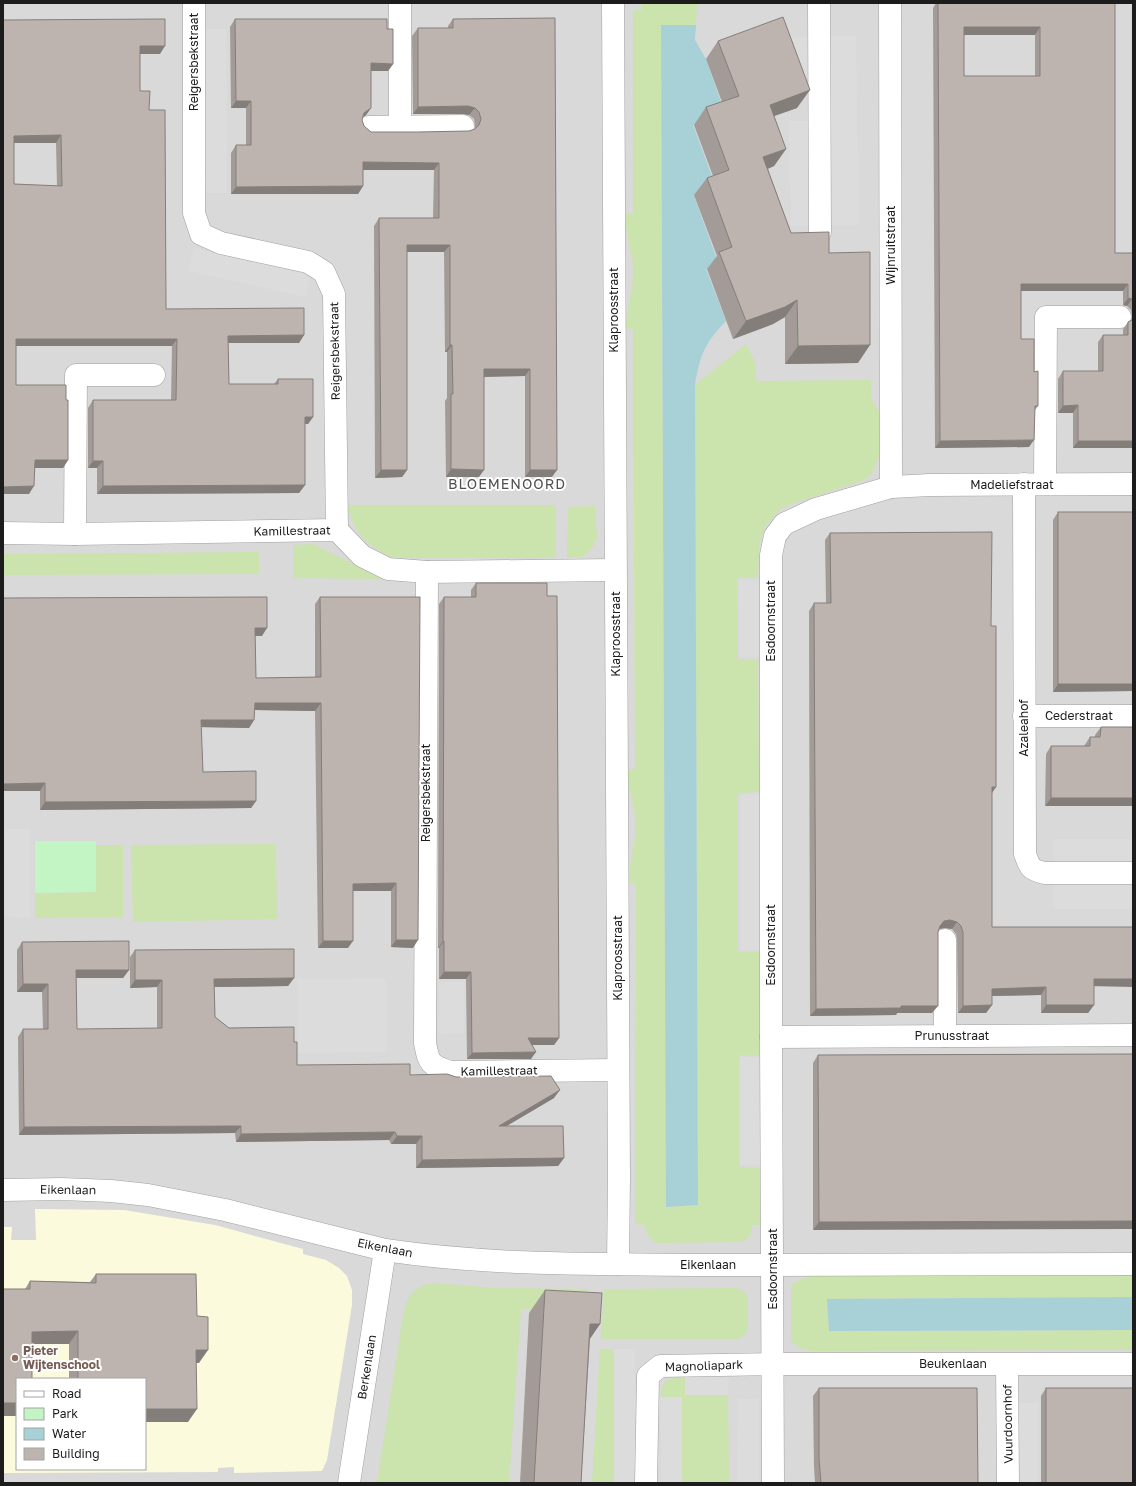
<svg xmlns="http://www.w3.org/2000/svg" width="1136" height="1486" font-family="'Golos Text',sans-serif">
<rect width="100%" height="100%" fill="#ede9e3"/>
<!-- residential -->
<path fill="#dad9d9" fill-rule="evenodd" d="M3 3H1133V1483H3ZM17 1379H145V1469H17Z"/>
<!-- education -->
<path fill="#fcfadd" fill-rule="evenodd" d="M35 1209 124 1210 215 1225 303 1249V1254L326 1260 339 1268 347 1276 352 1290V1305L327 1460 322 1471 234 1473V1467L218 1468V1472L3 1473V1227H12L11 1240H36ZM17 1379H145V1469H17Z"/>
<!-- grass -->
<g fill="#cbe3ac">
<path d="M642 3H697L696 25H661L666 1207 698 1205 695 385 746 344 756 364V381L871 380V398L879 412V456L872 474 864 480 856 483 794 503 779 510 765 527 759 545 758 577 737 578 738 659 758 660 759 792 738 793V952H759L760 1056 739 1055V1167L760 1168V1211H762V1225H752C753 1234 749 1240 740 1242L658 1243C649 1240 646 1234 645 1225L635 1224 636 883H627L635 837V816L626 770 635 769 633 329 625 328 633 280V263L624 219 625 214H633V10H642Z"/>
<path d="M347 505H556V558H393C366 545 355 535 347 505Z"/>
<path d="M595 506 597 538 592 548 583 557 567 558 568 507Z"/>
<path d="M313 544 383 579 293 578V545Z"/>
<path d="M259 552V574L3 575V554Z"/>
<path d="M276 844 277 919 133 922 131 845Z"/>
<path d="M96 845H123V917L35 918V893L96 892Z"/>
<path d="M1133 1275V1297L827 1299 829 1331 1133 1330V1350L810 1351 800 1348 791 1341V1285L799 1280 811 1276Z"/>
<path d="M433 1283 497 1288 587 1289 586 1313 521 1309 509 1483H377L403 1315C407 1297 413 1286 433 1283Z"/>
<path d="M735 1288C742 1289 746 1292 748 1299V1330C746 1335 743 1337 737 1339H601L604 1289Z"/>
<path d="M600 1349H614V1483H592Z"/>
<path d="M685 1374V1395H728L729 1483H682V1398L661 1397C660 1380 670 1377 685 1374Z"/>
</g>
<!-- park -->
<path fill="#c3f4c3" d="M35 841H96V892L35 893Z"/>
<!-- parking -->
<g fill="#dcdcdc">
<path d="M204 29H226L227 193H206Z"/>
<path d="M856 36 859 225 791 226 789 121H809V77L788 78 787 37Z"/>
<path d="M194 248 310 275 305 297 189 271Z"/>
<rect x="739" y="580" width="21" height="77"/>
<path d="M761 794 762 950H740V795Z"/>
<path d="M5 829H30V918L6 917Z"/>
<rect x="1054" y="839" width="79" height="70"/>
<path d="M386 978 387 1052 298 1053V979Z"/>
<path d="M439 982H464V1033L439 1034Z"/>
<path d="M740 1057H762V1166L740 1165Z"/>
<rect x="614" y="1349" width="21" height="134"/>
<path d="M685 1374H729L728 1395H685Z"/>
<rect x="661" y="1397" width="21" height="86"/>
<path d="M738 1399H759V1483H737Z"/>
<rect x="1016" y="1403" width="22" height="80"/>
</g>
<!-- water -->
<g fill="#a7d0d7">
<path d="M661 25H696L695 40 706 59 725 113 693 125 716 187 694 196 719 265 706 269 726 321C705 343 700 354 695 385L698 1205 666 1207Z"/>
<path d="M1133 1297V1330L829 1331 827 1299Z"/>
</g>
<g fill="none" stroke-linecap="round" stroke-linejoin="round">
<defs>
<g id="minor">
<path d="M194 3V213L201 234 221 243 308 262 324 272 334 294 337 530"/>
<path d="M400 3V127"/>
<path d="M613 3 619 1178 618 1264"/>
<path d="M819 3 820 232"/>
<path d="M890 3 891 487"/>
<path d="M369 127 463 126"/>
<path d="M1024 484 1025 854C1030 868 1030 869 1044 873H1133"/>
<path d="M1045 484 1046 317H1120"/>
<path d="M3 533 75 534 337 530 362 556 388 569 427 572 615 570"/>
<path d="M75 534 76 375H154"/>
<path d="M427 572 425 1043C429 1064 430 1065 450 1072L618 1070"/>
<path d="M1024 716H1133"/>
<path d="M945 1036V940"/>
<path d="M771 1037 1133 1035"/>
<path d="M3 1190 62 1189 111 1191 148 1195 225 1210 385 1250C493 1266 602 1264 712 1265 852 1265 993 1264 1133 1264"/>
<path d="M1007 1365 1008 1483"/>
<path d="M349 1483 385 1250"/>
<path d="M646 1483 648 1376 660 1366 773 1364H1133"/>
<path d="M773 1483 771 1037V555L775 536 784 524 816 509 891 487 930 485 1133 484"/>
</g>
</defs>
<!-- minor casing -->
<use href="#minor" stroke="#a0a0a0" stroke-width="23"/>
<!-- minor -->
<use href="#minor" stroke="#fff" stroke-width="22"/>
</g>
<!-- wall -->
<g fill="#a39b97" fill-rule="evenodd">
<path d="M936 3H1115V253H1133V448H1073V413H1058V379L1063 371H1098V342L1103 335H1123V329L1128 322 1131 320 1132 317 1131 310 1127 306 1123 305V291H1021V339L1034 372 1038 406 1035 410 1029 447 935 448 933 8ZM964 35H1035V76H964Z"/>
<path d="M555 18 552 477H525V376L484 377 479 477H446L445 401 447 398V352H445L444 252H407V470L402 477 375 478 374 226 379 218H433L434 170H363V186L358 194H231V153L236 145H246V108H231L230 27 235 19 387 29 393 64 388 71H371V108L366 115 362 118V120L364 126 371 132H418L469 131 475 129V126L474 119 469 115 463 114H413L412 36 418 28H448V26L453 19Z"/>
<path d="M3 20 160 54H140V91L149 110 166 309 304 335 299 343H228L229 384H274L278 379 313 417 308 424H305V485L299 493 97 494V468H88V408L93 400H171L172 346H16V385L66 400 68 460 63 468H35L29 494H3ZM14 143H56L57 186 14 184Z"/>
<path d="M718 41 797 108 774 116 786 149 774 166 768 169 791 233 829 253 858 363 785 364V317L773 324 733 339 707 269 717 256 694 195 707 178 713 176 694 125 706 107 722 102 706 59Z"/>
<path d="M1058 512 1133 691 1053 692V520Z"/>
<path d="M830 533 991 626 996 787 992 793V927L1094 986V1005L1088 1013H1041V995L992 996V1005L986 1013H958L957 940 956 934 952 929 945 928 939 929 938 932 932 1013H897L896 1015 810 1016 809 611 814 603H826L825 540Z"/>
<path d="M476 583 547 596 559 1038 554 1045H532L531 1059H467L466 979H439V948H438L439 604 444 597H471V590Z"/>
<path d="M320 597 413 948 391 947V891H353L348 948H318L315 711 255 710 254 720 249 728 201 727 203 772 256 801 251 808 40 810V791L3 598 262 636H255L256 678 315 677V604Z"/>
<path d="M1101 727H1133L1045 806 1046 754 1051 746H1084L1090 737H1095V735Z"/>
<path d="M22 942 129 970 123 978H76L77 1029H157V987L130 988V957L135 950 294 978 288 986 214 987 215 1017 229 1028 294 1042 297 1065 410 1075 456 1077 554 1098 506 1126 564 1158 558 1166 416 1168V1144H391L389 1140 236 1142 235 1133 19 1135 18 1037 23 1029H43L42 992H17V950Z"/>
<path d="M1133 1054 813 1230V1063L818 1055Z"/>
<path d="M96 1274 197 1316 199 1363H196L188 1422H145V1379H69V1344H32L17 1379V1416H3L25 1289 30 1281 90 1282Z"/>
<path d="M545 1290 600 1324 590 1339 581 1483H520L529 1313Z"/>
<path d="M819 1388 978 1483H815L814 1467 813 1396Z"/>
<path d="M1046 1388 1133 1483H1041V1396Z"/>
</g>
<!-- shaded-wall -->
<g fill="#847e7b">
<path d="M964 27H1040L1035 35H959Z"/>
<path d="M140 46H165L160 54H135Z"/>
<path d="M371 63 393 64 388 71H366Z"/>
<path d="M810 90 797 108 757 122 770 105Z"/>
<path d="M236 101H251L246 108H231Z"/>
<path d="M468 106 475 108 469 115 463 114H413L418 107Z"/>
<path d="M371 108 366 115 358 121 364 113Z"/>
<path d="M61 135 56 143H9L14 136Z"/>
<path d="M786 149 774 166 751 175 763 157Z"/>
<path d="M363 162 439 163 434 170H358Z"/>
<path d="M363 186 358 194H231L236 187Z"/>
<path d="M407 245H450L444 252H402Z"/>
<path d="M1061 283 1128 284 1123 291H1016L1021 284Z"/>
<path d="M1128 298 1132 299 1127 306 1123 305Z"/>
<path d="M797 300 785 317 773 324 733 339 746 321Z"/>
<path d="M304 335 299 343H223L228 336Z"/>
<path d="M16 339H177L172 346H11Z"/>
<path d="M450 345H452L447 352H445Z"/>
<path d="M870 345 858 363 785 364 798 346Z"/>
<path d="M484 369H530L525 376 479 377Z"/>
<path d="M1078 405 1073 413H1058L1063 406Z"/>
<path d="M305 417H313L308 424H299Z"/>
<path d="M1034 440 1029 447 935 448 940 441Z"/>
<path d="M1078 441H1133V448H1073Z"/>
<path d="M35 460H68L63 468H30Z"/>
<path d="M93 461H103L97 468H88Z"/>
<path d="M451 469 484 470 479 477H446Z"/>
<path d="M381 470H407L402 477 375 478Z"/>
<path d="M530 470H557L552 477H525Z"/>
<path d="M305 485 299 493 97 494 103 486Z"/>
<path d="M34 486 29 494H3V487Z"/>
<path d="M255 628H267L262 636H250Z"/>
<path d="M1058 684H1133V691L1053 692Z"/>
<path d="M255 703H321L315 711 250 710Z"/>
<path d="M201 720H254L249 728 196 727Z"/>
<path d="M45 783 40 791H3V784Z"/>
<path d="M992 787H996L991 794Z"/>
<path d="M1051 798H1133V806H1045Z"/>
<path d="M256 801 251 808 40 810 45 802Z"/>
<path d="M396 883 391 891H348L353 884Z"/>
<path d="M950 920 957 922 952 929 945 928 939 929 934 933 940 926 944 921Z"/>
<path d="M396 940H418L413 948 391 947Z"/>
<path d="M323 941H353L348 948H318Z"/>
<path d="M443 941H444L439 948H438Z"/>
<path d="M76 970H129L123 978H70Z"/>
<path d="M444 972H471L466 979H439Z"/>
<path d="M294 978 288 986 209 987 214 979Z"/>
<path d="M1094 979H1133V987L1088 986Z"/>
<path d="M135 980H162L157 987 130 988Z"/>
<path d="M23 984H48L42 992H17Z"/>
<path d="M1046 987 1041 995 986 996 992 989Z"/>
<path d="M992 1005 986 1013H958L963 1006Z"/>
<path d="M1046 1005H1094L1088 1013H1041Z"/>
<path d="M901 1006H938L932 1013H897L896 1015 810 1016 816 1009Z"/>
<path d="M528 1038H559L554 1045H523Z"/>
<path d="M536 1052 531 1059H467L472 1053Z"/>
<path d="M560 1090 554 1098 493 1134 499 1126Z"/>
<path d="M241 1126 235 1133 19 1135 24 1127Z"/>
<path d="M395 1132 389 1140 236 1142 241 1134Z"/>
<path d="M397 1136H422L416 1144H391Z"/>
<path d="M564 1158 558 1166 416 1168 422 1160Z"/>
<path d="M1133 1221V1229L813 1230 819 1222Z"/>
<path d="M590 1324H600L584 1347Z"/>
<path d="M78 1331 69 1344H23L32 1332Z"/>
<path d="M196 1350H208L199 1363H187Z"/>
<rect x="3" y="1403" width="14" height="13"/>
<path d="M145 1409H197L188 1422H145Z"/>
</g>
<!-- building -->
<g fill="#bdb4b0" stroke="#847e7b" fill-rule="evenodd">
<path d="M938 3H1115V253H1133V301L1132 299 1128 298V284H1021V339H1034V372L1038 371V406H1035L1034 440 940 441ZM964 27H1040V76H964Z"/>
<path d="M783 17 810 90 770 105 786 149 763 157 791 233 829 232V253L870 252V345L798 346 797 300 785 307 746 321 719 252 732 247 707 178 729 170 706 107 739 96 718 41Z"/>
<path d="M555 18 557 470H530V369H484V470L451 469V394H453L452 345H450V245H407V470H381L379 218H439V163L363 162V186L236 187V145H251V101H236L235 19H387V29H393V64L371 63V108L364 113 362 120 364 126 371 132H418L469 131 475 129 479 125 481 119 479 112 475 108 468 106 418 107V28H453V19Z"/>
<path d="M165 19V46H140V91H150L149 110H165L166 309 304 308V335L228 336 229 384H278V379H313V417H305V485L103 486V461H93V400H176L177 339H16V385H66V400H68V460H35L34 486 3 487V20ZM61 135 62 186 14 184V136Z"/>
<path d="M1133 319V441H1078V405L1063 406V371H1103V335H1128V322L1132 320Z"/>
<rect x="1058" y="512" width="75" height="172"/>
<path d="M992 532 991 626H996V787H992V927H1133V979H1094V1005H1046V987L992 989V1005L963 1006V932L961 926 957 922 950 920 944 921 940 926 938 932V1006H901V1008L816 1009 814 603H831L830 533Z"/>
<path d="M476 583H547V596H557L559 1038H528L536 1052 472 1053 471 972H444V941H443L444 597H476Z"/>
<path d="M267 597V628H255L256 678 321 677 320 597H420L418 940H396V883L353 884V941H323L321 703H255L254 720H201L203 772 256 771V801L45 802V783L3 784V598Z"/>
<path d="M1101 727H1133V798H1051V746H1090V737H1100Z"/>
<path d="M129 941V970H76L77 1029 162 1028V980H135V950L294 949V978L214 979 215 1017 229 1028 294 1027V1042H297V1065L410 1064V1075L447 1074 456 1077 551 1076 560 1090 499 1126H563L564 1158 422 1160V1136H397L395 1132 241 1134V1126L24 1127 23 1029H48V984H23L22 942Z"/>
<path d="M1133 1054V1221L819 1222 818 1055Z"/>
<path d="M96 1274H196L197 1316 208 1317V1350H196L197 1409H145V1379H78V1331L32 1332V1379H17V1403H3V1289H30V1281L96 1283Z"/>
<path d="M545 1290 602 1293 600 1324H590L581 1483H534Z"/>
<path d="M819 1388H977L978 1483H821L819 1459Z"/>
<rect x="1046" y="1388" width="87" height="95"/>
</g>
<!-- markers -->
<circle fill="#8d6e63" stroke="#fff" stroke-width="1.5" cx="15" cy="1358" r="4"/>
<g text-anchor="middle" stroke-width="4" stroke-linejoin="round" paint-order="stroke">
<!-- street labels -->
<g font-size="12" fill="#1c1c1c" stroke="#fff">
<text transform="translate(194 62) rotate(-90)" y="4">Reigersbekstraat</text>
<text transform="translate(891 245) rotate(-90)" y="4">Wijnruitstraat</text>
<text transform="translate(614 310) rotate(-90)" y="4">Klaproosstraat</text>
<text transform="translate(335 351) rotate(-91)" y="4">Reigersbekstraat</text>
<text x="1012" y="489">Madeliefstraat</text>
<text transform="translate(292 531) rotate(-1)" y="4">Kamillestraat</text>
<text transform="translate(771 621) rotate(-90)" y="4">Esdoornstraat</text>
<text transform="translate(616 634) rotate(-90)" y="4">Klaproosstraat</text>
<text x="1079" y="720">Cederstraat</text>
<text transform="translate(1024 728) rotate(-90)" y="4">Azaleahof</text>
<text transform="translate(426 793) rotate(-90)" y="4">Reigersbekstraat</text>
<text transform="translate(771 945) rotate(-90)" y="4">Esdoornstraat</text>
<text transform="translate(618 958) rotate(-90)" y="4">Klaproosstraat</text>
<text x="952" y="1040">Prunusstraat</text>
<text transform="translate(499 1071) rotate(-1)" y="4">Kamillestraat</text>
<text transform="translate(68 1190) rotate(1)" y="4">Eikenlaan</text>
<text transform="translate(385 1248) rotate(11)" y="4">Eikenlaan</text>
<text x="708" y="1269">Eikenlaan</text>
<text transform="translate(773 1269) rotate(-90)" y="4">Esdoornstraat</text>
<text x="953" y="1368">Beukenlaan</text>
<text transform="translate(704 1366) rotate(-2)" y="4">Magnoliapark</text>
<text transform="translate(367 1367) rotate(-81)" y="4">Berkenlaan</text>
<text transform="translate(1008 1424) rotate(-91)" y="4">Vuurdoornhof</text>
</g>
<!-- education labels -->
<g font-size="12" font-weight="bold" fill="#785e54" stroke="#fff" text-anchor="start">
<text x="23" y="1355">Pieter<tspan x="23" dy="14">Wijtenschool</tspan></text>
</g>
<!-- quarter labels -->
<g font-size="14" letter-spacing="1" fill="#4f4f4f" stroke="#fff">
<text x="507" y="489">BLOEMENOORD</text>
</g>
</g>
<!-- border -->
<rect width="1136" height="1486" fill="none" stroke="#1c1c1c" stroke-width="8"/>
<!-- legend -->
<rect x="16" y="1378" width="130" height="92" fill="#ffffff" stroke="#a4a4a4"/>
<rect x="24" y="1391" width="20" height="6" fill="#ffffff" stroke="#a4a4a4"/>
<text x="52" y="1398" font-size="12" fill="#1c1c1c">Road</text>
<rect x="24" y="1408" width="20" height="12" fill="#c3f4c3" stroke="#a4a4a4"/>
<text x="52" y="1418" font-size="12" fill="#1c1c1c">Park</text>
<rect x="24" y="1428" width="20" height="12" fill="#a7d0d7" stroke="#a4a4a4"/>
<text x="52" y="1438" font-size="12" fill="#1c1c1c">Water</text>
<rect x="24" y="1448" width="20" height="12" fill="#bdb4b0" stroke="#a4a4a4"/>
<text x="52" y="1458" font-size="12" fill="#1c1c1c">Building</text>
</svg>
